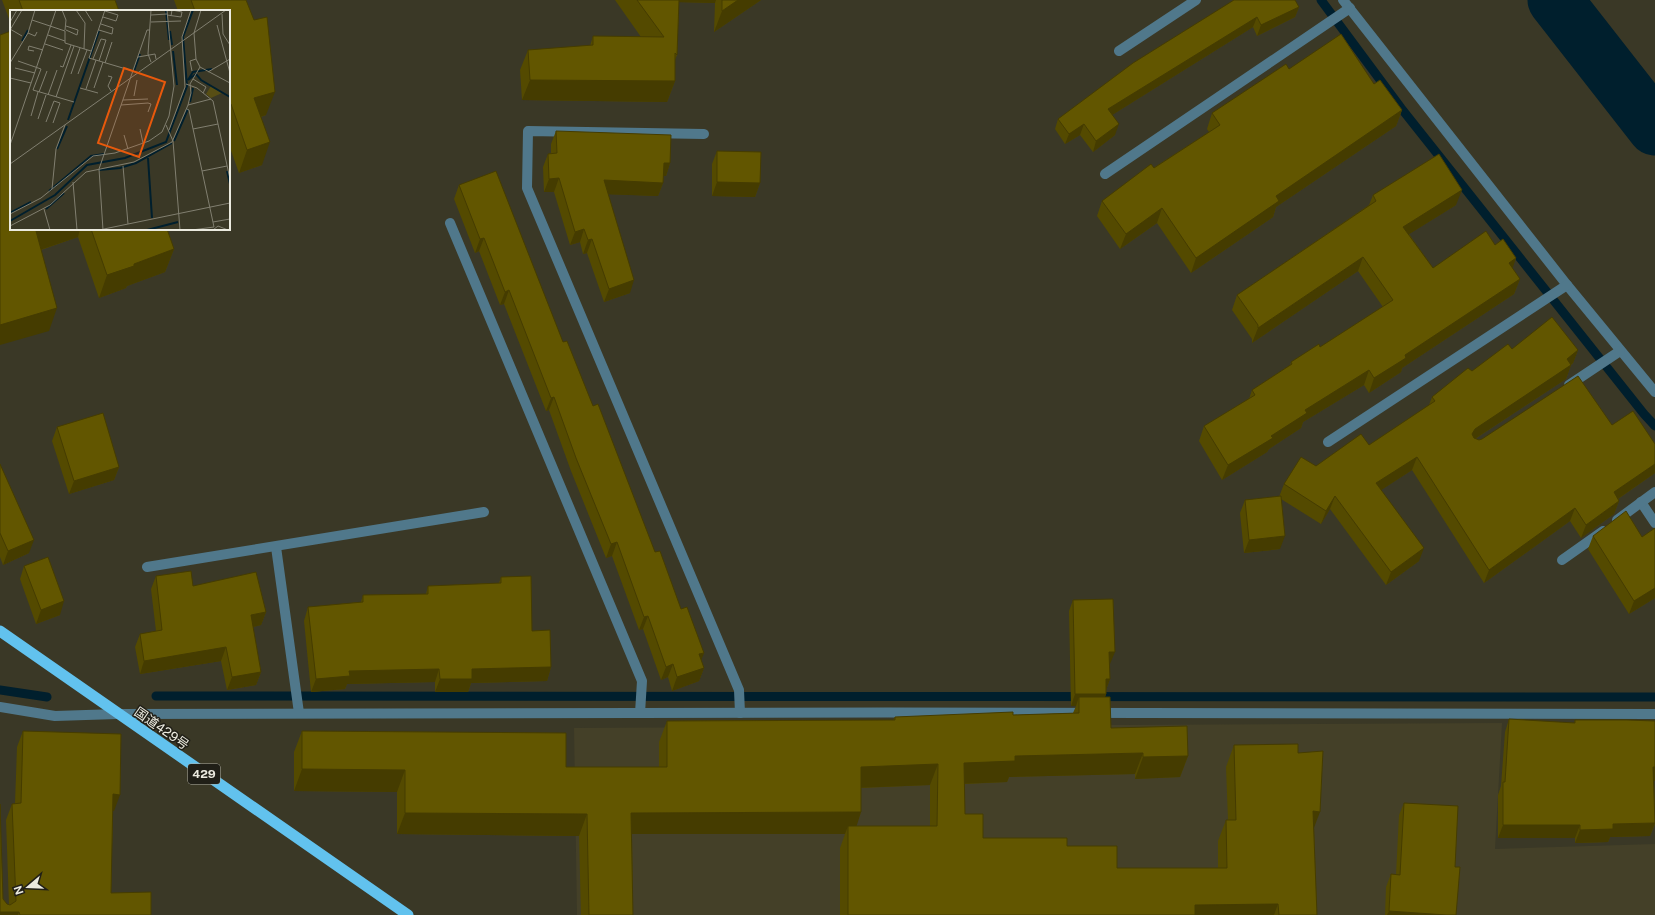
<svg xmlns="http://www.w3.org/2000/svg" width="1655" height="915" font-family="'Public Sans','Noto Sans JP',sans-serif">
<rect width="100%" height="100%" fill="#3a3826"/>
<!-- built -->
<path fill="#444028" d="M1502 723 1495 849 1655 844V915H577L574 728Z"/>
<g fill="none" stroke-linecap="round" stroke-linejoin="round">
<!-- stream -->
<g stroke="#001f2d" stroke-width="9">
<path d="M1321 0 1401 108 1644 414 1655 426"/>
<path d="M0 690 47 697"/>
<path d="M156 696 1655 697"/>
</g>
<!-- river -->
<path stroke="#001f2d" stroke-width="55" d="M1555 0 1655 128"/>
<!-- minor -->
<g stroke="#50788b" stroke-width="10">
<path d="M1343 0 1567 285 1655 392"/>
<path d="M1119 51 1196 0"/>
<path d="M704 134 528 131 527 188 739 690 740 713"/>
<path d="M1105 174 1350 8"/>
<path d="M450 223 642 681 640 713"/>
<path d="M1569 385 1620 351"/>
<path d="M1328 442 1567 285"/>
<path d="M1641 502 1655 523"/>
<path d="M1617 520 1655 492"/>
<path d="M276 547 299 713"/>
<path d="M1562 560 1603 531"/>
<path d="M147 567 484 512"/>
<path d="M0 707 55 716 117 714C630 713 1142 711 1655 714"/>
</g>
<!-- trunk -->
<path stroke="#62c2ee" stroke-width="11" d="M0 631 408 915"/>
</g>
<!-- wall -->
<g fill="#544a00" fill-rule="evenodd">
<path d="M2 0H115L119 11H11V24Z"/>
<path d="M174 0H246L266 115 261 117 262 165 239 173 229 145V11H178Z"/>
<path d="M615 0H761L714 32 715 3 679 2 677 55 675 60V81L667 102 522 100 520 70 528 50 590 46 593 36 641 37Z"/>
<path d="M1234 0 1299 7 1295 17 1257 36 1253 27 1112 115 1115 135 1093 152 1080 135 1065 144 1055 129 1058 119Z"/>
<path d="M1289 69 1374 84 1402 110 1396 126 1276 207 1273 217 1191 273 1157 223 1120 249 1097 216 1102 201 1209 132 1207 129 1212 113Z"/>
<path d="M556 131 670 163 666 176H663V183L658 196 608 194 630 293 604 302 587 253 583 254 580 242 570 245 554 192H544L543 167 548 154 551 153V144Z"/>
<path d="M717 151 760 183 755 197 712 196V164Z"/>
<path d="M459 185 563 342 593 406 655 552 681 609 704 653 701 659 704 668 699 681 672 691 668 677 661 680 643 629 639 630 612 556 606 558 571 471 549 410 546 411 504 304 500 305 479 251 475 253 454 199Z"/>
<path d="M1373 195 1456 205 1409 234 1433 268 1495 245 1516 258 1512 268 1520 279 1514 294 1402 368 1401 372 1369 393 1364 385 1303 422 1301 428 1269 449 1267 452 1222 480 1199 441 1204 426 1249 399 1252 390 1290 365 1291 362 1320 347 1383 307 1358 271 1252 343V339L1232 310 1237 295 1369 205Z"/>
<path d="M11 229H167L174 249 165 272 127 286 126 288 99 298 78 237 41 250 49 331Z"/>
<path d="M1512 349 1578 350 1573 363 1571 365 1566 379 1475 439 1479 440 1612 425 1655 444V473L1618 499 1619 501 1614 514 1581 538 1570 521 1484 583 1412 470 1381 490 1419 561 1386 585 1330 509 1321 524 1281 499 1280 549 1244 553 1240 513 1245 500 1279 497 1284 484 1316 466 1369 445 1429 405 1432 397 1472 371Z"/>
<path d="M57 427 119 467 114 480 69 494 52 441Z"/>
<path d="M0 464 29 553 3 565 0 557Z"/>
<path d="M1655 528V598L1629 614 1588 549 1593 536 1642 537Z"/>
<path d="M24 566 60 615 36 624 20 579Z"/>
<path d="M156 576 193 586 266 612 261 625 253 627 261 672 256 685 227 690 221 661 140 674 135 647 140 634 156 631 151 589Z"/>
<path d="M501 577 532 631 551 667 547 681 471 683 468 692H435V682L347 684 345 689 311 692 304 621 308 607 361 602 363 595 426 594 428 586 499 583Z"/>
<path d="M1073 600 1110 664H1109L1110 679 1106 690V694L1105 697 1111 728 1188 756 1180 777 1135 779V774L1009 777 1007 782 965 784V814L983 838 1067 846 1117 868H1218V841L1226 820H1228L1226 767 1234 745 1298 753 1314 829 1317 915H840V848L845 834H632L633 915H581L579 836 397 834V792L294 791V752L302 731 566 767H659V742L667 721 893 720 895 717 1013 715 1073 713 1076 706H1071L1069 611ZM930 785V826H856L861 812V788Z"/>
<path d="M1509 719 1574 723 1575 720 1655 721V781H1654L1655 824 1650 836 1610 837 1608 842 1575 843V838H1498V795L1501 786 1505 732Z"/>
<path d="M23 731 114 811H113L111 893 151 915H0L3 899 7 904 9 905 6 820 12 804H15L17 747Z"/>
<path d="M1404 803 1455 867 1456 915H1385L1386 887 1391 874 1396 875 1399 815Z"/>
</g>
<!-- shaded-wall -->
<g fill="#453c00">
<path d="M672 0H716L715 3 672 2Z"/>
<path d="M738 0H761L714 32 722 11Z"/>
<path d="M1299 7 1295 17 1257 36 1261 25Z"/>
<path d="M1257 17 1253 27 1104 120 1108 109Z"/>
<path d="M530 80 675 81 667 102 522 100Z"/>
<path d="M275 92 266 115 246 121 254 98Z"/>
<path d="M1402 110 1396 126 1276 207 1273 217 1191 273 1196 258 1276 196Z"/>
<path d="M1084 124 1080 135 1065 144 1069 134Z"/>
<path d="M1119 124 1115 135 1093 152 1096 141Z"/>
<path d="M270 142 262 165 239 173 247 150Z"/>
<path d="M664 163H670L666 176H659Z"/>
<path d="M559 178 554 192H544L549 179Z"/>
<path d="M604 180 663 183 658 196 599 194Z"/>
<path d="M717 182 760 183 755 197 712 196Z"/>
<path d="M1462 190 1456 205 1398 241 1403 227Z"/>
<path d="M1162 208 1157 223 1120 249 1126 234Z"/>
<path d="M43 229H80L78 237 28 254 36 231Z"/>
<path d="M584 229 580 242 570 245 575 232Z"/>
<path d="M484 238 479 251 475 253 480 239Z"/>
<path d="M592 239 587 253 583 254 588 240Z"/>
<path d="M174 249 165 272 127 286 126 288 99 298 107 275 134 264Z"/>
<path d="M1363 257 1358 271 1252 343 1258 328Z"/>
<path d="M1516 258 1511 273 1509 263Z"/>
<path d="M1520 279 1514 294 1402 368 1401 372 1369 393 1374 378 1405 355Z"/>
<path d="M634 280 630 293 604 302 609 289Z"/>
<path d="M509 290 504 304 500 305 505 292Z"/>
<path d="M57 308 49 331 0 345V325Z"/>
<path d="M1578 350 1573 363 1564 370 1571 365 1566 379 1470 442 1472 434 1475 429Z"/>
<path d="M1369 370 1364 385 1303 422 1301 428 1269 449 1267 452 1222 480 1228 465 1271 436 1305 410Z"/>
<path d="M554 397 549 410 546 411 551 398Z"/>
<path d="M1417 457 1412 470 1372 496 1376 483Z"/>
<path d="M1655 464V473L1609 505 1614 492Z"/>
<path d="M119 467 114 480 69 494 74 481Z"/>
<path d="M1335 496 1330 509 1321 524 1326 511Z"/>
<path d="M1619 501 1614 514 1581 538 1586 525Z"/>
<path d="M1575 508 1570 521 1484 583 1489 570Z"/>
<path d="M1285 536 1280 549 1244 553 1249 540Z"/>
<path d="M34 540 29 553 3 565 8 551Z"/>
<path d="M617 542 612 556 606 558 611 544Z"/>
<path d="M1424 548 1419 561 1386 585 1391 572Z"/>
<path d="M1655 588V598L1629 614 1634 601Z"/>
<path d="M64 601 60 615 36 624 41 610Z"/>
<path d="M266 612 261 625 246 629 251 615Z"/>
<path d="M648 616 643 629 639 630 644 617Z"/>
<path d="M226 647 221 661 140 674 144 661Z"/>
<path d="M1109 652H1115L1110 664H1105Z"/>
<path d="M704 653 699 666V654Z"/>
<path d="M673 664 668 677 661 680 666 667Z"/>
<path d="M551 667 547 681 471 683 468 692H435L440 679 472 669Z"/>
<path d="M704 668 699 681 672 691 677 677Z"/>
<path d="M439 669 435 682 347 684 345 689 311 692 316 679 349 671Z"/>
<path d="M261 672 256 685 227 690 232 677Z"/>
<path d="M1106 679H1110L1106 690Z"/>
<path d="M1075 694H1106L1102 706 1079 697 1076 706H1071Z"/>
<path d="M1143 753 1135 774 1009 777 1007 782 957 784 964 763 1015 756Z"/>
<path d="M1188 756 1180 777 1135 779 1143 757Z"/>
<path d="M938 764 930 785 853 788 861 767Z"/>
<path d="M1653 767H1655V781H1649Z"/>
<path d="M302 769 405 770 397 792 294 791Z"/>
<path d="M113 794 120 795 114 811H107Z"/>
<path d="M1313 811 1320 812 1312 833Z"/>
<path d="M861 812 854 834 848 826 845 834H624L631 813Z"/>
<path d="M405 813 587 814 579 836 397 834Z"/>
<path d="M1655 823 1650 836 1610 837 1608 842 1575 843 1580 830 1613 824Z"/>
<path d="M1503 825H1580L1575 838H1498Z"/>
<path d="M1278 904 1274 915H1192L1195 905Z"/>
<path d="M1389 911 1446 915H1387Z"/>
<path d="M0 912H19L18 915H0Z"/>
</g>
<!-- building -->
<g fill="#625600" stroke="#453c00">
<path d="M19 0H115L119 11H23Z"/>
<path d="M191 0H246L254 20 267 17 275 92 254 98 270 142 247 150 231 104H229V11H195Z"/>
<path d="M637 0H679L677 55 675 53V81L530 80 528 50 593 45V36L664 37Z"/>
<path d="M722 0H738L722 11Z"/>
<path d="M1234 0H1295L1299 7 1261 25 1257 17 1108 109 1119 124 1096 141 1084 124 1069 134 1058 119 1133 63Z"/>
<path d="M11 31V229H43L36 231 57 308 0 325V35Z"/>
<path d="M1341 34 1374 84 1380 80 1402 110 1276 196 1279 201 1196 258 1162 208 1126 234 1102 201 1151 164 1154 168 1220 125 1212 113 1286 64 1289 69Z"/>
<path d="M556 131 671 135 670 163H664L663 183 604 180 634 280 609 289 592 239 588 240 584 229 575 232 559 178 549 179 548 154 557 153Z"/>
<path d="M717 151 761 152 760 183 717 182Z"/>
<path d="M1439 154 1462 190 1403 227 1433 268 1486 231 1495 245 1503 239 1516 258 1509 263 1520 279 1405 355 1406 358 1374 378 1369 370 1305 410 1307 413 1271 436 1273 438 1228 465 1204 426 1255 395 1252 390 1292 364 1291 362 1319 344 1320 347 1393 300 1363 257 1258 328V325L1237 295 1376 201 1373 195Z"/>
<path d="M496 171 563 342 567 341 593 406 598 404 655 552 660 551 681 609 687 607 704 653 699 654 704 668 677 677 673 664 666 667 648 616 644 617 617 542 611 544 576 458 554 397 551 398 509 290 505 292 484 238 480 239 459 185Z"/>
<path d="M91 229H167L174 249 134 264V266L107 275Z"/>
<path d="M1552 317 1578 350 1567 359 1571 365 1475 429 1472 434 1474 438 1479 440 1482 439 1578 376 1612 425 1633 411 1655 444V464L1614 492 1619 501 1586 525 1575 508 1489 570 1417 457 1376 483 1424 548 1391 572 1335 496 1326 511 1284 484 1301 457 1316 466 1361 434 1369 445 1435 401 1432 397 1468 368 1472 371 1508 344 1512 349Z"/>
<path d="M103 413 119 467 74 481 57 427Z"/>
<path d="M0 464 34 540 8 551 0 533Z"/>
<path d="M1281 496 1285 536 1249 540 1245 500Z"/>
<path d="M1626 511 1642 537 1655 528V588L1634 601 1593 536Z"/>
<path d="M48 557 64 601 41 610 24 566Z"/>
<path d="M191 571 193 586 256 572 266 612 251 615 261 672 232 677 226 647 144 661 140 634 162 630 156 576Z"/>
<path d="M531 576 532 631 550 630 551 667 472 669V679H440L439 669 349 671 350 676 316 679 308 607 363 602V595L428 594V586L501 583V577Z"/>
<path d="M1113 599 1115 652H1109L1110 679H1106V694H1075L1073 600Z"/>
<path d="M1079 697H1110L1111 728 1187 726 1188 756 1143 757V753L1015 756V761L964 763 965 814H983V838H1067V846H1117V868H1227L1226 820H1236L1234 745 1298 744V753L1323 751 1320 812 1313 811 1317 915H1279L1278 904 1195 905V915H848V826H937L938 764 861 767V812L631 813 633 915H589L587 814 405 813V770L302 769V731L566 733V767H667V721L895 720V717L1013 712V715L1079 713Z"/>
<path d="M1509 719 1575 723V720H1627L1655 721V767H1653L1655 823 1613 824V829L1580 830V825H1503V782H1505Z"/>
<path d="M23 731 121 734 120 795 113 794 111 893 151 892V915H20L19 912H0V804L3 899 7 904 10 905 16 901 12 804 21 803Z"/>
<path d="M1404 803 1458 806 1455 867H1460L1456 915H1446L1389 911 1391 874 1400 875Z"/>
</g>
<g text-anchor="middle" stroke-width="3" stroke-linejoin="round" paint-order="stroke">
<!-- shield labels -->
<rect fill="#201f17" stroke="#aeada3" stroke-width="1" x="188" y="764" width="32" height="20" rx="3"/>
<g font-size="12" font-weight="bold" fill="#ebeadf">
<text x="204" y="778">429</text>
</g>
<!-- street labels -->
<g font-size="13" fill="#ebeadf" stroke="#201f17">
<text transform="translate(162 728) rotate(35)" y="5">国道429号</text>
</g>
</g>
<!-- overview -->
<g transform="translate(10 10)">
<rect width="220" height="220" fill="#3a3826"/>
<path d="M201 76 212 83 201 88 196 84Z" fill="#574e14"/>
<path fill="none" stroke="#001f2d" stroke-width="2" d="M156 0 159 30M160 21 162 35M12 31 18 20M163 41 167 75M124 61 130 44M178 70 186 64 191 70 220 87M178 70 183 62 202 59M180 92 183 78M58 110 89 21M164 131 178 99M47 139 57 116M138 148 142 208M89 160 110 158 126 153 162 133M217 161 220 174M39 181 81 146 94 144M36 199 54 183M0 203 21 192M0 211 45 185 77 155 115 148 156 132 177 76 173 27 183 0M137 220 168 212"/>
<path fill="none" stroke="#817f70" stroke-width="1" d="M52 0 56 10 55 20M66 0 75 13 74 39M75 0 82 11M95 0 79 48 123 61M191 0 184 23 186 49 190 57 220 73M212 4 213 24 220 35M141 5 157 4M157 5 171 7 172 2 162 0 161 6M93 7 106 11 108 5 95 1M22 10 55 21V33L81 41M0 12 7 0M141 12 171 11M207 15 220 63M0 19 12 26M0 20 12 0M56 20 67 25 68 20 56 16M89 20 102 24 103 18 91 14M18 23 25 26 27 22M38 25 55 31M35 34 53 40M24 41 18 40 19 36 33 40M128 47 145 44 146 49M83 49 91 29 96 30 89 51M8 51 31 59 23 80M141 52 138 44 141 0M0 53 18 23 25 0M95 53 102 32M50 56 53 57 61 35M5 58 25 63M182 61 180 51 186 49M198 62 220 49M61 64 70 38M68 64 77 40M98 66 102 67 98 76 101 81M0 68 21 73M183 69 196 77 193 83M176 74 187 78 203 91 220 169M70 78 88 83M84 78 93 52M76 79 86 50M23 80 64 92M29 82 37 61M38 85 47 60M124 86 127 70M46 87 64 36M113 90 138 89M111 95 138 93 141 94 138 102M178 95 201 89M177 99 179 100 204 217M21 106 28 82M28 109 36 85M36 112 44 91M43 113 50 93 44 91M156 115 163 131 170 220M130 119 133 133M183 119 208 114M159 120 175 77 172 27 181 0M114 125 118 139M0 135 46 0M0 154 216 0M113 156 118 214M192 161 217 156M63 172 67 220M42 179 46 139 55 115M34 199 40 220M0 204 31 188 83 146 105 143 139 131 152 122 159 106 164 76 157 0M203 212 220 209M0 216 40 195 76 162 124 152 162 132 178 95 181 83 180 74 190 57M89 220 220 193M93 220 89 159 137 20H140M182 220 204 217M203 220 208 216 218 220"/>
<path fill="#e8590c" fill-opacity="0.15" stroke="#e8590c" stroke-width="2" d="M114 58 155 72 129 147 88 133Z"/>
<rect width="220" height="220" fill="none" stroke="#ebeadf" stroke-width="2"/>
</g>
<!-- north arrow -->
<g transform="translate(28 887) rotate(251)" stroke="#201f17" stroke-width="3" paint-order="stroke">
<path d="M0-3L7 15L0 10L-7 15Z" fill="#ebeadf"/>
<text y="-6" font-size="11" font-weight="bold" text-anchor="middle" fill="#ebeadf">N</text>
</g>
</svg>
